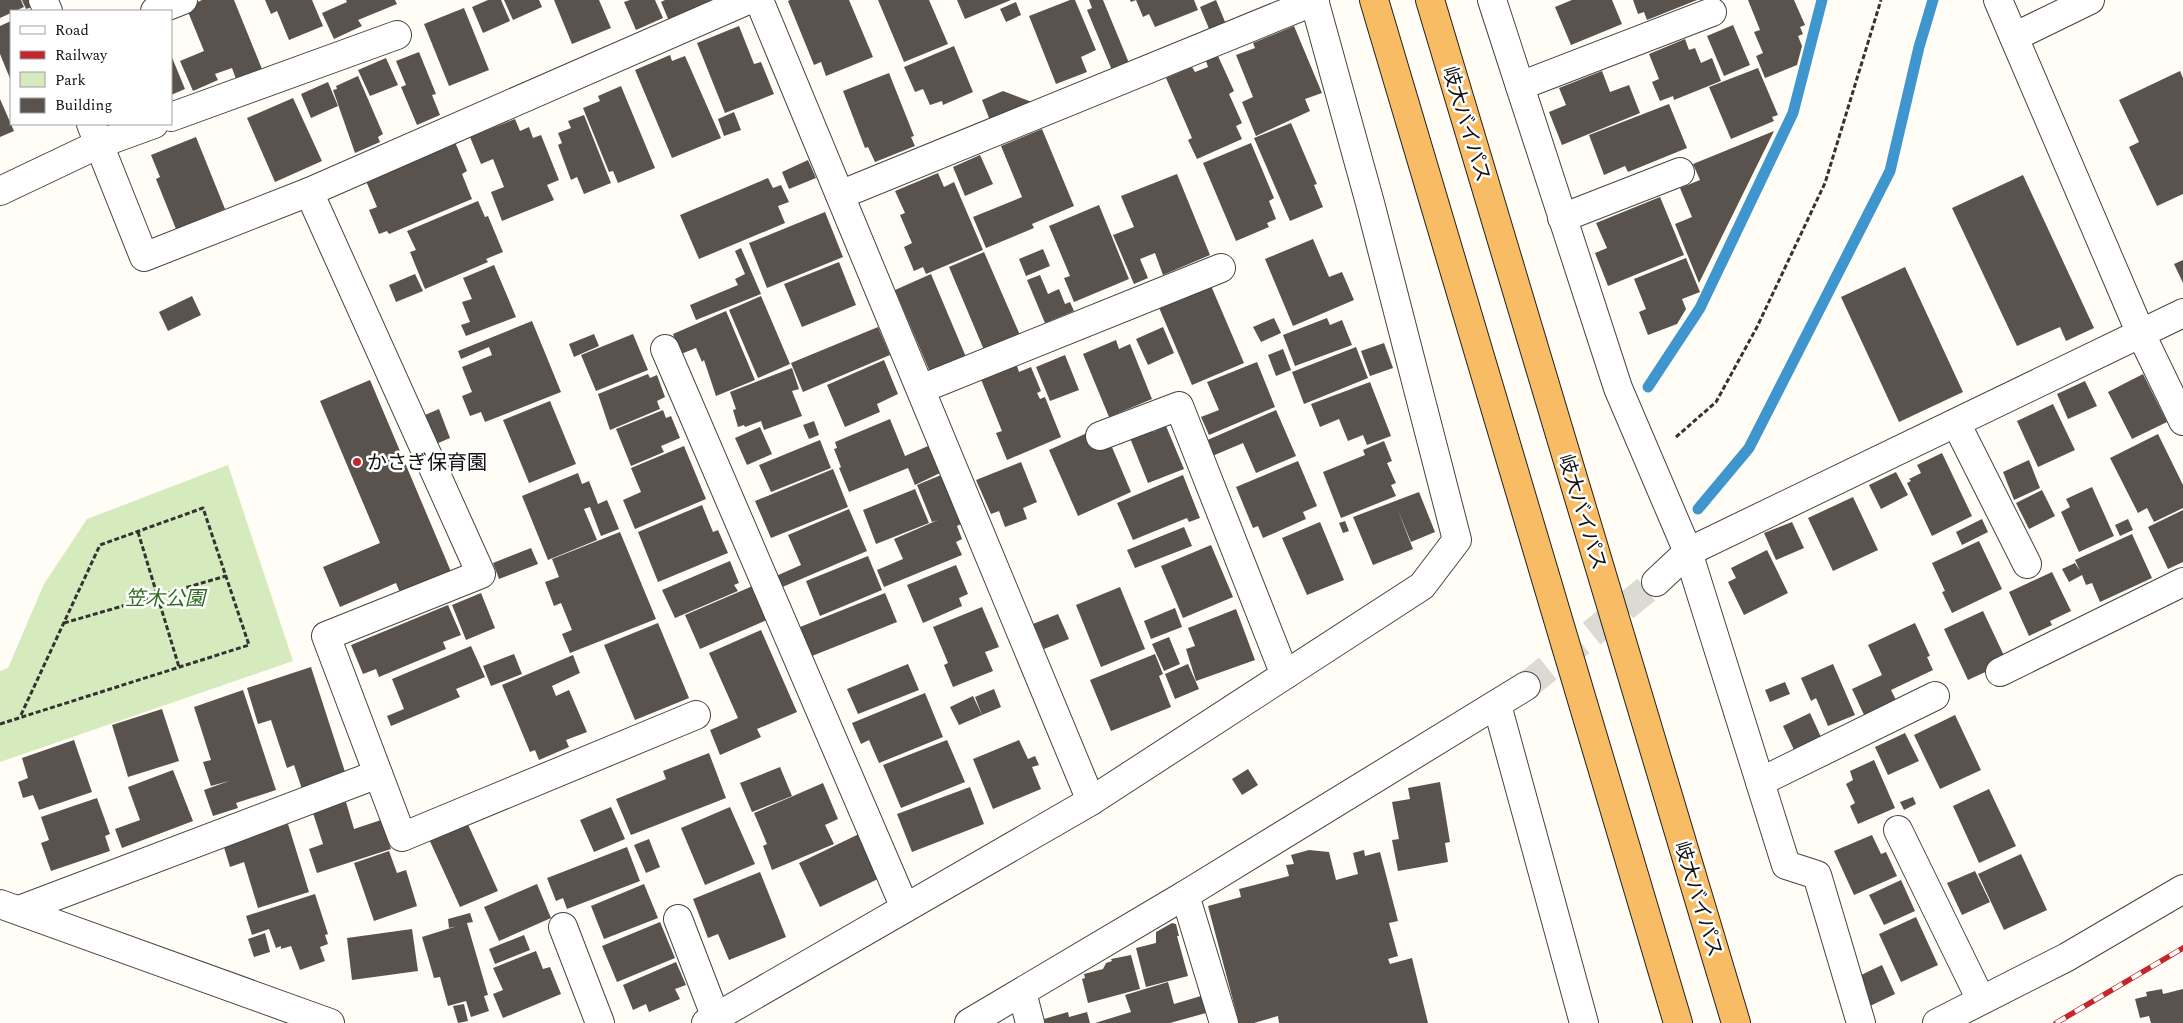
<svg xmlns="http://www.w3.org/2000/svg" width="2183" height="1023" font-family="Spectral,'Noto Sans JP',serif">
<rect width="100%" height="100%" fill="#fffdf5"/>
<!-- green -->
<path fill="#d5ebbd" d="M228 465 293 661 0 762V671L8 668 44 584 87 519Z"/>
<g fill="none" stroke-linecap="round" stroke-linejoin="round">
<!-- stream -->
<g stroke="#3f96cf" stroke-width="11">
<path d="M1648 387 1700 308 1793 113 1822 0"/>
<path d="M1698 509 1749 448 1890 171 1919 47 1933 0"/>
</g>
</g>
<!-- building -->
<g fill="#5a524d">
<path d="M0 0H21L24 7 0 18Z"/>
<path d="M22 0H37L38 5 26 9Z"/>
<path d="M202 0H234L262 69 236 79 232 68 215 74 218 80 193 91 180 61 204 51 186 7Z"/>
<path d="M265 0H312L323 26 289 40 277 11 271 14Z"/>
<path d="M346 0H395L397 4 358 20 362 26 334 39 322 13 347 2Z"/>
<path d="M488 0H501L510 21 483 33 472 7Z"/>
<path d="M504 0H539L542 7 513 20Z"/>
<path d="M554 0H599L611 28 572 44Z"/>
<path d="M630 0H655L663 18 636 30 624 2Z"/>
<path d="M665 0H715L669 21 661 2Z"/>
<path d="M790 0H849L873 57 826 76 821 62 814 65 788 1Z"/>
<path d="M878 0H929L948 44 904 62Z"/>
<path d="M957 0H1011L965 19Z"/>
<path d="M1070 0H1075L1096 50 1081 57 1087 72 1056 84 1029 16Z"/>
<path d="M1089 0H1103L1131 68 1114 75 1087 10 1092 8Z"/>
<path d="M1130 0H1194L1198 10 1155 27 1149 14 1143 17 1136 0 1131 2Z"/>
<path d="M1216 0 1228 29 1212 36 1200 7Z"/>
<path d="M1572 0H1612L1622 24 1571 45 1555 7Z"/>
<path d="M1633 0H1697L1647 20 1644 12 1638 14Z"/>
<path d="M1748 0H1794L1805 25 1800 27 1803 34 1798 36 1802 46 1797 65 1765 78 1756 56 1763 53 1754 32 1760 30Z"/>
<path d="M1016 2 1021 15 1006 22 1000 9Z"/>
<path d="M464 8 489 70 449 86 424 24Z"/>
<path d="M11 21V81L0 54V26Z"/>
<path d="M1733 25 1750 65 1724 76 1707 36Z"/>
<path d="M739 26 754 64 761 62 774 94 725 113 697 43Z"/>
<path d="M1294 26 1322 93 1305 99 1310 111 1256 136 1242 102 1253 97 1236 55 1255 48 1253 43Z"/>
<path d="M1685 39 1689 50 1695 48 1701 63 1712 58 1721 81 1674 100 1673 96 1660 101 1652 82 1659 79 1649 54Z"/>
<path d="M954 46 973 92 943 105 942 101 930 105 923 89 915 92 904 67Z"/>
<path d="M419 52 436 94 432 95 440 115 417 125 401 87 406 85 396 61Z"/>
<path d="M171 55 185 89 171 95Z"/>
<path d="M670 55 672 61 685 56 721 138 672 158 635 70Z"/>
<path d="M1218 56 1234 91 1229 94 1242 123 1236 126 1242 139 1197 159 1188 140 1192 138 1166 78 1192 67 1195 72 1208 67 1206 61Z"/>
<path d="M386 58 398 85 370 96 358 70Z"/>
<path d="M1758 68 1778 115 1772 117 1774 121 1731 139 1709 87Z"/>
<path d="M1602 71 1610 92 1629 85 1640 113 1562 145 1549 112 1566 105 1559 88Z"/>
<path d="M2180 71 2183 78V194L2157 206 2129 147 2139 142 2119 100Z"/>
<path d="M889 73 914 136 911 137 915 146 875 162 868 147 865 148 843 91Z"/>
<path d="M358 76 383 134 378 137 380 142 355 153 333 90 337 89 336 86Z"/>
<path d="M328 82 338 106 311 118 301 94Z"/>
<path d="M621 86 655 168 618 183 613 171 609 172 583 108 600 101 598 96Z"/>
<path d="M1003 91 1037 104 991 123 982 100Z"/>
<path d="M293 98 322 161 275 182 247 118Z"/>
<path d="M0 99 14 131 0 137Z"/>
<path d="M1669 104 1687 148 1628 172 1625 166 1604 175 1589 135Z"/>
<path d="M734 112 741 130 724 136 718 119Z"/>
<path d="M584 115 611 183 584 194 577 177 571 180 558 145 562 143 558 133 571 128 568 121Z"/>
<path d="M515 119 520 131 529 127 533 138 541 135 559 180 547 185 554 200 502 221 491 192 504 187 493 159 481 164 470 137Z"/>
<path d="M1291 123 1317 184 1314 185 1323 207 1290 221 1254 138Z"/>
<path d="M1042 129 1074 206 1032 224 1034 228 986 248 973 217 1022 197 1001 146Z"/>
<path d="M1774 131 1699 283 1675 224 1692 217 1680 188 1700 180 1693 164Z"/>
<path d="M196 137 225 209 176 229 156 179 160 177 151 155Z"/>
<path d="M455 142 467 171 462 174 472 199 389 234 387 231 379 234 369 210 377 207 366 181Z"/>
<path d="M1251 143 1274 198 1269 201 1276 219 1267 223 1269 227 1236 241 1203 163Z"/>
<path d="M980 155 993 184 965 196 953 167Z"/>
<path d="M808 160 816 178 789 189 782 172Z"/>
<path d="M938 173 944 187 954 182 983 250 926 274 923 267 914 271 904 247 912 243 900 215 905 213 895 191Z"/>
<path d="M1177 174 1210 255 1163 275 1155 253 1140 259 1148 278 1134 284 1113 235 1134 227 1121 196Z"/>
<path d="M2023 175 2094 328 2066 341 2060 327 2017 346 1952 208Z"/>
<path d="M768 178 773 188 781 185 789 202 778 206 785 223 699 259 680 215Z"/>
<path d="M1660 197 1684 255 1608 286 1595 253 1607 248 1596 223Z"/>
<path d="M478 201 485 217 488 216 503 252 486 259 488 262 425 289 410 252 416 250 407 231Z"/>
<path d="M1099 205 1129 279 1074 302 1064 278 1070 276 1049 226Z"/>
<path d="M825 212 843 257 767 288 749 243Z"/>
<path d="M1313 239 1329 277 1342 272 1354 300 1293 326 1265 259Z"/>
<path d="M741 248 761 294 696 320 690 305 738 285 735 279 745 274 735 251Z"/>
<path d="M1043 249 1050 266 1026 276 1019 259Z"/>
<path d="M984 252 1020 335 984 350 949 267Z"/>
<path d="M1686 258 1700 292 1682 299 1686 309 1677 324 1648 335 1639 312 1646 309 1634 279Z"/>
<path d="M2183 260V283L2174 264Z"/>
<path d="M839 262 856 305 802 327 784 284Z"/>
<path d="M494 265 516 317 466 336 461 325 470 322 462 302 472 299 463 278Z"/>
<path d="M1905 267 1963 392 1899 422 1841 297Z"/>
<path d="M415 274 423 291 396 302 389 285Z"/>
<path d="M931 274 966 357 930 372 895 290Z"/>
<path d="M1040 275 1048 294 1059 289 1065 304 1070 302 1074 311 1045 323 1027 280Z"/>
<path d="M1209 281 1244 363 1192 385 1157 303Z"/>
<path d="M192 296 201 315 168 331 159 312Z"/>
<path d="M761 296 790 364 758 378 729 310Z"/>
<path d="M726 311 755 380 716 396 704 360 702 362 696 348 681 354 673 334Z"/>
<path d="M1274 318 1281 333 1261 342 1253 327Z"/>
<path d="M1327 318 1330 325 1342 320 1352 345 1295 366 1283 335Z"/>
<path d="M532 321 561 392 485 422 481 412 470 416 462 396 472 392 462 367 492 355 489 347 461 359 458 351Z"/>
<path d="M878 327 890 355 803 392 791 363Z"/>
<path d="M1163 327 1174 353 1148 365 1136 339Z"/>
<path d="M594 334 599 346 574 357 569 344Z"/>
<path d="M633 334 648 370 596 391 581 355Z"/>
<path d="M1116 340 1119 349 1130 344 1152 399 1109 417 1083 354Z"/>
<path d="M1384 343 1393 368 1370 376 1361 351Z"/>
<path d="M1356 347 1368 378 1304 404 1292 372Z"/>
<path d="M1283 349 1291 370 1276 376 1268 355Z"/>
<path d="M1065 355 1079 390 1050 401 1036 367Z"/>
<path d="M884 360 898 394 877 404 880 412 845 427 827 385Z"/>
<path d="M1257 362 1275 407 1209 435 1201 417 1219 410 1207 382Z"/>
<path d="M1016 363 1019 372 1031 367 1041 391 1037 393 1040 399 1045 397 1061 437 1007 460 996 433 1002 431 980 377Z"/>
<path d="M792 368 799 389 792 391 802 416 764 430 761 421 745 427 744 425 738 427 733 410 736 409 730 392Z"/>
<path d="M648 374 650 378 657 375 665 397 657 401 660 409 610 430 598 394Z"/>
<path d="M2143 374 2167 422 2132 439 2108 392Z"/>
<path d="M370 380 452 574 401 595 396 583 340 607 323 567 380 543 320 401Z"/>
<path d="M2085 381 2097 406 2068 419 2057 394Z"/>
<path d="M1370 382 1391 436 1367 445 1363 435 1348 441 1339 419 1320 427 1311 404Z"/>
<path d="M550 401 576 464 529 483 503 420Z"/>
<path d="M2053 404 2075 450 2038 467 2017 421Z"/>
<path d="M439 409 450 438 429 447 418 418Z"/>
<path d="M663 410 666 418 671 416 680 438 661 446 664 452 631 466 616 429Z"/>
<path d="M1276 410 1296 456 1256 473 1243 443 1210 457 1203 442Z"/>
<path d="M890 419 905 456 928 446 940 473 915 485 908 468 849 492 839 468 841 467 834 449 837 448 835 442Z"/>
<path d="M814 421 819 435 809 439 803 425Z"/>
<path d="M1166 426 1184 469 1148 483 1130 438 1152 429 1153 432Z"/>
<path d="M760 427 772 454 747 465 735 438Z"/>
<path d="M1096 429 1109 440 1131 492 1078 516 1049 450Z"/>
<path d="M2158 434 2183 485V508L2154 522 2147 508 2138 513 2110 458Z"/>
<path d="M820 440 831 468 771 492 759 465Z"/>
<path d="M1384 441 1392 461 1387 463 1396 483 1391 485 1396 496 1341 518 1323 472 1365 455 1363 450Z"/>
<path d="M684 446 706 499 635 529 623 500 641 492 631 468Z"/>
<path d="M1942 453 1972 516 1932 536 1907 483 1911 481 1909 479 1921 473 1917 465Z"/>
<path d="M2029 460 2040 488 2014 500 2003 472Z"/>
<path d="M1298 461 1317 506 1303 512 1306 519 1263 538 1258 526 1253 528 1236 487Z"/>
<path d="M1021 462 1037 502 1023 508 1027 519 1005 527 999 511 991 514 976 480Z"/>
<path d="M833 469 848 507 771 538 755 501Z"/>
<path d="M1896 472 1908 495 1881 509 1869 485Z"/>
<path d="M578 473 582 484 589 481 598 504 607 500 619 529 601 536 590 507 584 509 597 540 548 560 522 496Z"/>
<path d="M941 475 961 524 957 526 962 539 956 542 962 555 884 587 877 570 903 559 894 539 938 520 932 522 917 485Z"/>
<path d="M1183 475 1200 518 1189 522 1187 518 1133 540 1117 503Z"/>
<path d="M2092 487 2114 536 2079 552 2061 512 2070 507 2066 499Z"/>
<path d="M915 489 929 523 876 544 863 510Z"/>
<path d="M2042 490 2055 516 2029 529 2016 503Z"/>
<path d="M1419 492 1435 532 1411 542 1397 508 1413 549 1373 565 1353 517Z"/>
<path d="M1853 497 1878 550 1833 571 1808 518Z"/>
<path d="M702 505 713 532 718 530 728 553 658 582 638 532Z"/>
<path d="M849 509 867 551 780 588 776 576 801 565 788 535Z"/>
<path d="M2183 510V562L2168 569 2148 527Z"/>
<path d="M1982 519 1988 532 1962 545 1956 532Z"/>
<path d="M2128 519 2133 530 2120 536 2115 525Z"/>
<path d="M1345 521 1349 531 1343 533 1339 523Z"/>
<path d="M1320 522 1344 580 1307 595 1282 538Z"/>
<path d="M1792 522 1804 548 1776 560 1764 533Z"/>
<path d="M1184 527 1192 546 1135 568 1127 550Z"/>
<path d="M620 532 656 619 570 653 562 634 572 630 561 603 554 606 545 582 559 577 552 559Z"/>
<path d="M2132 534 2152 578 2100 602 2092 583 2086 585 2082 575 2069 582 2062 569 2075 563 2080 571 2075 560Z"/>
<path d="M1979 541 2002 589 1952 613 1942 592 1945 591 1932 563Z"/>
<path d="M1211 545 1233 597 1183 618 1161 566Z"/>
<path d="M531 548 538 564 499 579 493 563Z"/>
<path d="M1767 550 1788 593 1744 615 1728 582 1736 578 1731 568Z"/>
<path d="M868 556 882 590 820 616 806 581Z"/>
<path d="M730 561 739 583 734 585 738 591 675 618 662 590Z"/>
<path d="M956 565 968 594 959 598 962 606 923 623 907 585Z"/>
<path d="M2052 572 2071 611 2050 621 2052 625 2029 636 2009 592Z"/>
<path d="M755 585 769 619 700 649 685 615Z"/>
<path d="M1120 587 1145 649 1101 667 1076 605Z"/>
<path d="M481 593 495 628 466 640 452 605Z"/>
<path d="M885 593 897 622 812 656 800 627Z"/>
<path d="M448 605 461 635 443 642 446 649 379 677 376 669 363 674 351 645Z"/>
<path d="M982 607 999 647 985 652 993 671 953 687 944 665 948 663 933 627Z"/>
<path d="M1175 608 1182 627 1151 639 1144 621Z"/>
<path d="M1236 609 1255 660 1196 681 1186 649 1195 646 1188 628Z"/>
<path d="M1983 611 2007 662 1968 680 1944 629Z"/>
<path d="M1058 614 1069 639 1044 649 1033 624Z"/>
<path d="M658 623 689 698 635 720 604 645Z"/>
<path d="M1915 623 1930 656 1927 657 1933 670 1891 690 1897 702 1865 717 1852 689 1882 675 1868 645Z"/>
<path d="M761 630 797 712 757 729 761 737 720 755 710 730 738 718 709 653Z"/>
<path d="M1169 637 1180 664 1164 671 1152 644Z"/>
<path d="M471 646 485 677 456 689 460 697 391 726 387 716 404 709 392 679Z"/>
<path d="M514 654 522 674 491 686 483 666Z"/>
<path d="M1155 654 1163 674 1159 676 1171 707 1111 731 1090 680Z"/>
<path d="M573 655 580 673 552 686 556 696 569 690 587 732 566 740 569 747 539 760 535 750 530 752 502 685Z"/>
<path d="M908 664 919 690 858 714 847 689Z"/>
<path d="M1188 664 1199 689 1175 699 1165 674Z"/>
<path d="M1833 664 1855 715 1828 726 1816 698 1811 701 1801 678Z"/>
<path d="M311 667 346 775 302 789 294 765 287 768 271 720 258 724 247 688Z"/>
<path d="M1785 682 1790 694 1770 702 1765 690Z"/>
<path d="M994 689 1001 707 982 715 975 697Z"/>
<path d="M243 690 276 790 236 803 238 808 213 816 204 790 229 781 211 786 203 762 211 760 194 707Z"/>
<path d="M925 693 943 737 879 763 869 740 861 744 852 723Z"/>
<path d="M973 696 982 715 959 725 950 707Z"/>
<path d="M162 709 179 761 128 777 112 725Z"/>
<path d="M1810 713 1821 737 1794 750 1783 726Z"/>
<path d="M1955 715 1981 770 1940 789 1914 735Z"/>
<path d="M1905 733 1919 761 1888 775 1875 747Z"/>
<path d="M74 740 92 792 39 810 33 795 23 798 18 782 28 778 22 758Z"/>
<path d="M947 740 965 782 901 808 883 765Z"/>
<path d="M1019 740 1028 759 1035 756 1039 765 1032 767 1041 789 993 809 973 759Z"/>
<path d="M709 753 726 798 631 835 616 799 666 779 663 771Z"/>
<path d="M1874 760 1895 808 1858 824 1850 806 1855 803 1846 784 1853 780 1850 771Z"/>
<path d="M780 767 792 796 752 812 740 783Z"/>
<path d="M1248 769 1258 785 1242 795 1232 779Z"/>
<path d="M173 770 193 821 122 848 115 829 140 820 128 787Z"/>
<path d="M1440 782 1450 842 1445 843 1448 862 1398 871 1392 840 1399 839 1392 802 1410 799 1408 788Z"/>
<path d="M823 783 838 819 825 825 834 844 772 870 763 846 767 844 754 813Z"/>
<path d="M970 787 984 824 912 852 897 814Z"/>
<path d="M1989 789 2016 846 1979 863 1953 806Z"/>
<path d="M1913 797 1916 804 1904 810 1900 802Z"/>
<path d="M97 798 110 834 105 836 110 851 51 871 41 843 49 840 41 817Z"/>
<path d="M346 802 354 829 381 820 391 849 317 873 309 849 323 844 313 813Z"/>
<path d="M611 807 625 839 594 852 580 820Z"/>
<path d="M730 807 755 864 705 885 681 828Z"/>
<path d="M466 820 498 891 460 907 428 837Z"/>
<path d="M288 824 309 892 258 908 244 862 230 867 223 844Z"/>
<path d="M861 833 882 877 820 907 799 863Z"/>
<path d="M1872 835 1881 854 1886 852 1897 876 1854 895 1834 851Z"/>
<path d="M649 839 660 867 646 873 634 845Z"/>
<path d="M627 847 640 881 567 909 563 898 556 901 547 878Z"/>
<path d="M1309 850 1329 852 1336 880 1358 874 1353 853 1364 850 1365 856 1380 852 1398 921 1389 923 1398 956 1388 959 1390 964 1412 958 1428 1023H1279L1278 1016 1254 1023H1239L1208 906 1241 897 1239 889 1289 876 1286 865 1294 864 1291 855Z"/>
<path d="M389 851 397 873 406 870 417 906 374 921 354 863Z"/>
<path d="M2021 854 2047 910 2004 930 1978 874Z"/>
<path d="M1975 871 1990 902 1962 915 1947 883Z"/>
<path d="M760 872 786 937 729 960 718 934 708 938 693 899Z"/>
<path d="M1901 880 1915 911 1884 925 1869 895Z"/>
<path d="M537 884 551 918 499 941 484 907Z"/>
<path d="M644 884 658 918 604 939 591 906Z"/>
<path d="M315 894 328 934 325 935 328 944 320 947 325 961 300 970 291 946 281 949V946L276 948 269 929 252 935 246 916Z"/>
<path d="M470 913 473 922 467 923 488 995 484 996 489 1011 471 1017 466 1001 448 1006 440 977 434 978 422 937 457 926 449 928 448 919Z"/>
<path d="M1916 917 1938 965 1901 982 1879 934Z"/>
<path d="M660 922 675 958 617 982 602 946Z"/>
<path d="M1172 923 1176 924 1179 936H1177L1188 976 1146 987 1136 948 1156 943V932Z"/>
<path d="M412 929 418 971 352 980 347 938Z"/>
<path d="M265 933 270 952 254 957 248 939Z"/>
<path d="M524 935 530 950 495 964 489 949Z"/>
<path d="M536 951 543 969 550 967 561 994 503 1018 493 994 503 990 493 968Z"/>
<path d="M1131 955 1140 989 1088 1003 1082 979 1085 978 1084 974 1103 969 1106 963 1112 961 1111 959Z"/>
<path d="M676 962 686 985 675 989 680 999 649 1012 646 1004 633 1010 623 985Z"/>
<path d="M1882 965 1895 994 1870 1006 1857 977Z"/>
<path d="M1168 982 1174 1004 1201 996 1206 1013 1170 1023H1095L1131 1012 1125 995Z"/>
<path d="M2162 989 2163 994 2183 989V1023H2151L2149 1016 2140 1018 2135 999 2147 996 2146 992Z"/>
<path d="M464 1004 468 1021 458 1023 453 1006Z"/>
<path d="M1068 1012 1069 1017 1087 1012 1090 1023H1045L1044 1019Z"/>
</g>
<g fill="none" stroke-linecap="round" stroke-linejoin="round">
<!-- minor-tunnel -->
<path stroke="#dbdad3" stroke-width="28" stroke-dasharray="28 14" stroke-linecap="butt" d="M1526 686 1656 582"/>
<defs>
<g id="minor">
<path d="M43 0 48 11"/>
<path d="M759 0 1091 801"/>
<path d="M1492 0 1618 388 1688 552 1786 865 1817 875 1861 1023"/>
<path d="M1998 0 2141 334 2183 421"/>
<path d="M155 11 183 0"/>
<path d="M2014 37 2090 0"/>
<path d="M1520 86 1712 12"/>
<path d="M171 117 397 35"/>
<path d="M91 124 144 257 309 192 748 0"/>
<path d="M0 191 99 144 154 124"/>
<path d="M309 192 481 574 326 636 402 837 696 715"/>
<path d="M840 195 1315 1"/>
<path d="M1562 218 1680 172"/>
<path d="M665 349 905 908"/>
<path d="M921 389 1221 268"/>
<path d="M1956 423 2027 564"/>
<path d="M1100 436 1179 406 1285 675"/>
<path d="M1656 582 1688 552 2183 313"/>
<path d="M2000 672 2183 582"/>
<path d="M1497 705 1584 1023"/>
<path d="M1760 782 1935 696"/>
<path d="M1898 830 1981 1000"/>
<path d="M0 904 330 1023"/>
<path d="M19 910 378 774"/>
<path d="M678 919 716 1018"/>
<path d="M563 927 600 1023"/>
<path d="M1022 992 1030 1023"/>
<path d="M706 1023 1091 801 1422 586 1457 540 1370 203 1314 0"/>
<path d="M969 1023 1185 895"/>
<path d="M1224 1023 1185 895 1526 686"/>
<path d="M1937 1023 2067 957 2183 889"/>
</g>
<g id="trunk">
<path d="M1374 0 1678 1023"/>
<path d="M1430 0 1736 1023"/>
</g>
</defs>
<!-- minor casing -->
<use href="#minor" stroke="#444" stroke-width="30"/>
<!-- trunk casing -->
<use href="#trunk" stroke="#222" stroke-width="30"/>
<!-- path -->
<g stroke="#333" stroke-width="3" stroke-dasharray="5 2.5" stroke-linecap="butt">
<path d="M1676 437 1716 402 1757 327 1825 183 1881 0"/>
<path d="M138 532 179 667"/>
<path d="M64 623 226 576"/>
<path d="M0 724 249 645 203 508 100 545 20 717"/>
</g>
<!-- minor -->
<use href="#minor" stroke="#fff" stroke-width="28"/>
<!-- trunk -->
<use href="#trunk" stroke="#f7bc64" stroke-width="28"/>
<defs>
<path id="rail" d="M2056 1023 2183 948"/>
</defs>
<!-- rail casing -->
<use href="#rail" stroke="#c4262e" stroke-width="5.5"/>
<!-- rail -->
<use href="#rail" stroke="#fff" stroke-width="4" stroke-dasharray="11" stroke-linecap="butt"/>
</g>
<!-- markers -->
<circle fill="#c4262e" stroke="#fff" stroke-width="2" cx="357" cy="462" r="5"/>
<g text-anchor="middle" stroke-width="5" stroke-linejoin="round" paint-order="stroke">
<!-- street labels -->
<g font-size="20" fill="#111" stroke="#fff">
<text transform="translate(1467 124) rotate(73)" y="7">岐大バイパス</text>
<text transform="translate(1583 512) rotate(73)" y="7">岐大バイパス</text>
<text transform="translate(1699 899) rotate(73)" y="7">岐大バイパス</text>
</g>
<!-- poi labels -->
<g font-size="20" fill="#111" stroke="#fff" text-anchor="start">
<text x="367" y="469">かさぎ保育園</text>
</g>
<!-- park labels -->
<g font-size="20" font-style="italic" fill="#2f6b1f" stroke="#fff">
<text x="165" y="605">笠木公園</text>
</g>
</g>
<!-- legend -->
<rect x="10" y="10" width="162" height="115" fill="#ffffff" stroke="#a0a0a0"/>
<rect x="20" y="26" width="25" height="8" fill="#ffffff" stroke="#a0a0a0"/>
<text x="55" y="35" font-size="15" fill="#111111">Road</text>
<rect x="20" y="51" width="25" height="8" fill="#c4262e" stroke="#a0a0a0"/>
<text x="55" y="60" font-size="15" fill="#111111">Railway</text>
<rect x="20" y="72" width="25" height="15" fill="#d5ebbd" stroke="#a0a0a0"/>
<text x="55" y="85" font-size="15" fill="#111111">Park</text>
<rect x="20" y="98" width="25" height="15" fill="#5a524d" stroke="#a0a0a0"/>
<text x="55" y="110" font-size="15" fill="#111111">Building</text>
</svg>
